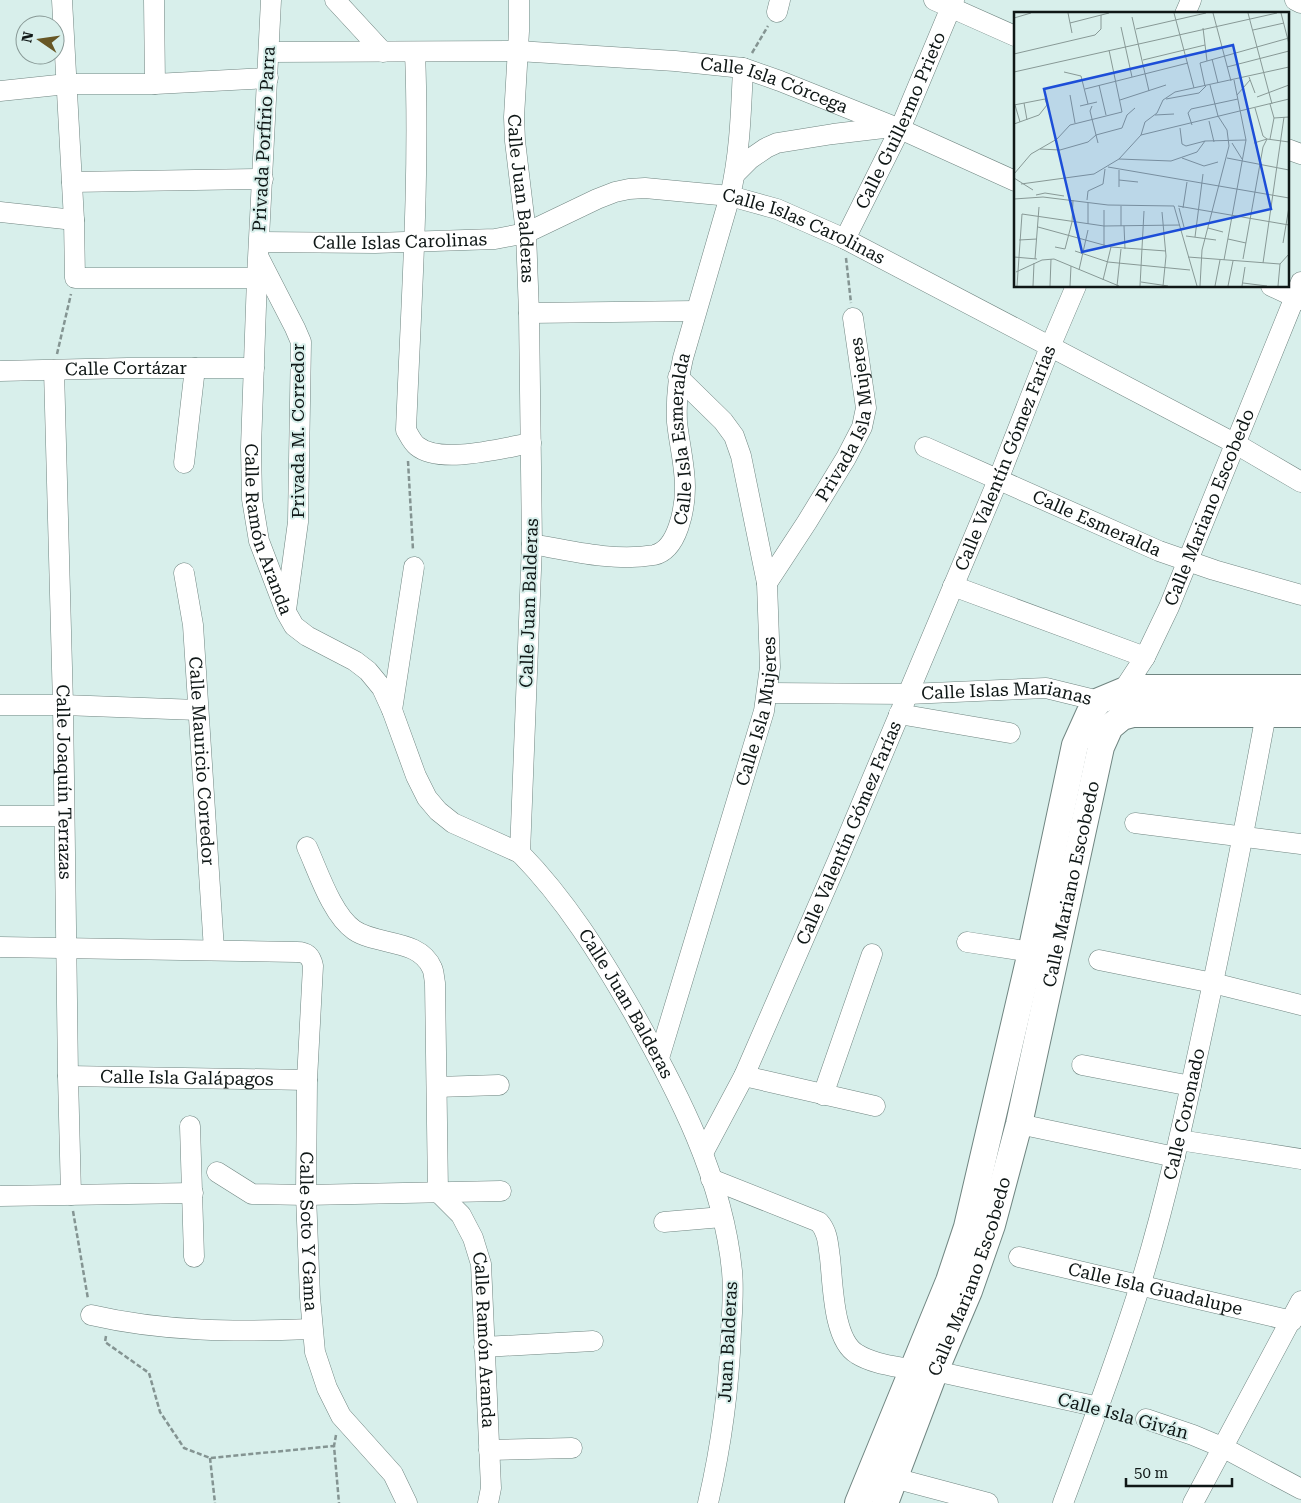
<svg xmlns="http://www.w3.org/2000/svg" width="1301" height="1503" font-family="'Roboto Serif',serif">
<rect width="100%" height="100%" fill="#d8efeb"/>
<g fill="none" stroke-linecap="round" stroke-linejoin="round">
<defs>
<g id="minor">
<path d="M62 0 74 220 75 278H257"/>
<path d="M154 0 155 84"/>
<path id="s1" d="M271 0 257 278 251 447 252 499 259 541 286 612 294 626 307 636 355 661 368 671 382 688 392 710 416 776 427 798 438 811 453 823 520 853"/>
<path d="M335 0 383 52"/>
<path id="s2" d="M519 0V31L514 117 515 141 526 233 529 313 532 544 520 853C566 900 600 955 633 1012 678 1092 723 1178 732 1271 734 1291 732 1311 731 1331 729 1388 721 1447 708 1503"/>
<path d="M934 0 1015 36"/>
<path d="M1295 0 1301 3"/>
<path d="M777 12 780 0"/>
<path d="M1185 14 1191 0"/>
<path id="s3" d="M269 52 518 51 675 61 743 68 780 81 900 129 1015 181"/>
<path d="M415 52C420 178 411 304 406 430 409 435 412 442 417 446 440 465 502 448 531 443"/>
<path d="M0 91 67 84H155L268 78"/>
<path d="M1287 149 1301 154"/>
<path d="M736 173 750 159 766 148 777 143 833 134 892 127"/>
<path d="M72 182 263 179"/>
<path d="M0 212 74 220"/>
<path id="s4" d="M845 239 900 129 954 0"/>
<path id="s5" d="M260 242 375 243 495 239 526 233 597 199 615 192 629 189 645 188 730 196 777 209 845 239 1236 444 1301 482"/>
<path d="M259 258 295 328 301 342 298 522 286 610"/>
<path d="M1271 286 1301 300"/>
<path d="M529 313 696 311"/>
<path id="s6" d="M54 370 63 705 68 1076 71 1195"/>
<path id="s7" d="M0 371 128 368H254"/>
<path id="s8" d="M925 447 1159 551 1214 570 1301 595"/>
<path d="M184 463 195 368"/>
<path id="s9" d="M532 544C571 551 615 562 654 555 678 550 685 508 685 487 685 465 679 443 677 422 676 400 678 379 683 358L730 196C740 154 741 112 743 68"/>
<path id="s10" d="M184 573 193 625 214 950"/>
<path id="s11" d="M767 583 807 522 846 458 862 427 866 408 853 318"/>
<path d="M953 586 1145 657"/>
<path id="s12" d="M768 693 908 694 1046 688 1099 701"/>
<path id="s13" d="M1118 698 1145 657 1169 607 1301 282"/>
<path d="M0 705H63L198 710"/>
<path d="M392 710 414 567"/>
<path d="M899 714 1010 733"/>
<path d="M0 816H64"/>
<path d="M1135 823 1301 844"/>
<path id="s14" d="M307 847C318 871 332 915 354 930 377 946 419 938 432 968 434 972 434 978 435 983L438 1192 461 1215 473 1238 481 1264 491 1488 488 1503"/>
<path d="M967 942 1031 952"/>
<path id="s15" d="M0 947 297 952C306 952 311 956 313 966L307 1080 306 1195 310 1297 315 1352 327 1388 341 1416 393 1474 407 1503"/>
<path d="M1099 960 1213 983 1301 1005"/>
<path id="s16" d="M659 1058 764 711 770 667 767 583 741 456 734 436 723 421 678 377"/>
<path d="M1082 1065 1191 1086"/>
<path id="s17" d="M68 1076 307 1080"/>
<path d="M744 1076 875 1106"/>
<path d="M437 1087 499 1085"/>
<path d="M823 1095 872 954"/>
<path d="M1019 1124 1175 1157"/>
<path d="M190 1126 194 1257"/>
<path d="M1179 1140 1301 1159"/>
<path id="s18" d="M703 1153 744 1076 838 860 998 480 1050 347 1076 286"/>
<path d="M217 1172 252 1194 306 1195 501 1191"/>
<path d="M711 1179 819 1222C828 1232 828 1244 830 1258 833 1284 833 1340 857 1354 873 1364 895 1366 913 1370"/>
<path d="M0 1196 193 1193"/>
<path d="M664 1222 722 1217"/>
<path id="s19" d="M1019 1257 1292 1321"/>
<path d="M91 1315C164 1332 237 1332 312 1329"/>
<path d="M484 1347 593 1341"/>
<path d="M935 1371 1099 1407"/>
<path d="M1146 1419 1193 1435 1224 1448 1301 1489"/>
<path d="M489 1450 572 1448"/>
<path d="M894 1478 988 1503"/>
<path id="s20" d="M1063 1503C1090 1431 1117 1359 1140 1286 1167 1199 1186 1109 1205 1020 1227 918 1247 816 1266 714"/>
<path d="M1193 1503 1301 1301"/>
</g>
<g id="major">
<path d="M858 1503 949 1281 967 1227 1031 952 1075 745 1089 714 1099 701 1123 691 1140 688H1301"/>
<path id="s21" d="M885 1503 935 1371 969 1291 992 1225 1019 1124 1101 747 1110 727 1122 717 1133 714H1301"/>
</g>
</defs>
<!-- minor casing -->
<use href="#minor" stroke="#708581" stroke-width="21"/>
<!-- major casing -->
<use href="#major" stroke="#708581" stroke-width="28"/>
<!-- path -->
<g stroke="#849492" stroke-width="2.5" stroke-dasharray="5 2.5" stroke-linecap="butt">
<path d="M752 53 768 26"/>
<path d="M846 258 851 303"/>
<path d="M57 354 71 294"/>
<path d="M408 461 413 550"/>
<path d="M73 1211 88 1299"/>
<path d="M106 1336 105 1342 149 1373 160 1412 184 1448 210 1458 334 1446"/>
<path d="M1116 1411 1130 1415"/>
<path d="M336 1435 334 1446 339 1503"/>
<path d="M210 1458 215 1503"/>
</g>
<!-- minor -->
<use href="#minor" stroke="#fff" stroke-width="20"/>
<!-- major -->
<use href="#major" stroke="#fff" stroke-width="26"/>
</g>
<g text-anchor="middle" stroke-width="4" stroke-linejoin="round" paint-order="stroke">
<!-- street labels -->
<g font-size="18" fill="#0f1716" stroke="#d8efeb">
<text dy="6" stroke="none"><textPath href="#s3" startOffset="509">Calle Isla Córcega</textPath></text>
<text dy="6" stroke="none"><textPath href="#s4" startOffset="131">Calle Guillermo Prieto</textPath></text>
<text transform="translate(264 139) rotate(-87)" y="6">Privada Porfirio Parra</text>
<text dy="6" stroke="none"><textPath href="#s2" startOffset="199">Calle Juan Balderas</textPath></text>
<text dy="6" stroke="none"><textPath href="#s5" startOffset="560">Calle Islas Carolinas</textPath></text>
<text dy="6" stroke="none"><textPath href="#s5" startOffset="140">Calle Islas Carolinas</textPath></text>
<text dy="6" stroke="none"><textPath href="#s7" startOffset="126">Calle Cortázar</textPath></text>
<text dy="6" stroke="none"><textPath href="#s11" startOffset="186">Privada Isla Mujeres</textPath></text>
<text transform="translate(298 431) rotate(-90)" y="6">Privada M. Corredor</text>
<text dy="6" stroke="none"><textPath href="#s9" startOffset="251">Calle Isla Esmeralda</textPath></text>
<text dy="6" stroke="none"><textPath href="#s18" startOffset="758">Calle Valentín Gómez Farías</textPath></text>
<text dy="6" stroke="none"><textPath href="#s13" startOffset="212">Calle Mariano Escobedo</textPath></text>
<text dy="6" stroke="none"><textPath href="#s8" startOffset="188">Calle Esmeralda</textPath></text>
<text dy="6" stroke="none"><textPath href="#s1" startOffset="532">Calle Ramón Aranda</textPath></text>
<text transform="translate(529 603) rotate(-88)" y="6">Calle Juan Balderas</text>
<text dy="6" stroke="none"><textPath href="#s12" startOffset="239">Calle Islas Marianas</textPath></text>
<text dy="6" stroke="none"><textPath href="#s16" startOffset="361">Calle Isla Mujeres</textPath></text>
<text dy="6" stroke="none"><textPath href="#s10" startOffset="189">Calle Mauricio Corredor</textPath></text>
<text dy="6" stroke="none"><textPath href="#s6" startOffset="412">Calle Joaquín Terrazas</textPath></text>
<text dy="6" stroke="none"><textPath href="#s18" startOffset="352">Calle Valentín Gómez Farías</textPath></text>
<text dy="6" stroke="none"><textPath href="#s21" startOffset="648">Calle Mariano Escobedo</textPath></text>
<text dy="6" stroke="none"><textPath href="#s2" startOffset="1039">Calle Juan Balderas</textPath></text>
<text dy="6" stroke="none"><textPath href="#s17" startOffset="119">Calle Isla Galápagos</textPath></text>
<text dy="6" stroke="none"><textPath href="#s20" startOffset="408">Calle Coronado</textPath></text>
<text dy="6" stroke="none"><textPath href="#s15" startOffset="586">Calle Soto Y Gama</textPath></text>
<text dy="6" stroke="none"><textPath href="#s21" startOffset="242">Calle Mariano Escobedo</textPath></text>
<text dy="6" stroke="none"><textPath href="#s19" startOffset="140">Calle Isla Guadalupe</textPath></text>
<text dy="6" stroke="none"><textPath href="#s14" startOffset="572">Calle Ramón Aranda</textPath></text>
<text transform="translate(728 1342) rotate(-87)" y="6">Juan Balderas</text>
<text transform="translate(1123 1416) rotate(15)" y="6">Calle Isla Giván</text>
</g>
</g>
<!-- overview -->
<g transform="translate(1014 12)">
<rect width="275" height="275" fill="#d8efeb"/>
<path fill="none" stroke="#889996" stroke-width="1" d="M54 1 58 21M160 1 180 76M199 1 217 69M234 1 258 92M267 1 275 32M118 5 135 79M0 6 17 1M56 11 95 1M107 15 118 65M189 16 193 49M122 17 192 1M239 18 270 11M0 42 81 23 87 17V3M198 47 204 71M129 48 191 33M213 55 275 39M0 60 263 1M50 60 67 64 74 92M235 65 241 81M85 73 92 103M191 74 186 51 275 26M71 77 174 51M56 83 61 111M223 83 236 68M243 85 275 73M152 87 185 81 192 74M106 88 152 73M10 91 13 108M256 92 260 106 256 127M0 93 31 87 33 93 25 103 0 112M1 93 6 110M66 94 83 90M78 94 76 99 84 131M141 103 160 102M260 106 275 105M195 109 200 130M178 113 174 101 177 97 224 87M166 116 168 132 172 134 191 129 232 128M127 123 131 110 143 101 149 88 161 80 275 55M218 131 228 147M240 131 253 127 275 130M26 137 46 138 74 130 82 123 108 116 113 103 121 96M168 146 190 154 204 150M213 146 275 158M105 147 157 149 183 140 191 129M94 155 275 186M105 158V175M0 162 17 142 43 127 56 113 108 100 95 38M0 166 19 178M105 168 124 170M7 172 80 162 105 147 127 123 275 87M22 183 31 181 50 184M0 187 29 185 94 193 160 194 183 274M73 188 74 179 89 172 91 157M74 191V212M107 194V214M164 194 275 213M165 196 170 215M169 196 173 170M148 200 152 244 149 274M110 214 111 237M24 215 97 235 152 239M194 216 209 220M172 224 202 228M181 225 189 162M214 227 232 231M5 228 23 227M269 231 275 195M90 234V198M41 235 51 237 58 210 59 188M61 239 94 250 176 258M0 245 23 247M174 245 266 252M21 247 25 195M229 247 249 135 253 127 249 124 241 96M210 248 232 128 220 68M249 251 270 105M65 258 74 218M2 260 28 248 40 247 105 274M89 268 97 235M127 270 154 274M229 271 253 274M3 274 8 202 90 214 166 213M19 274 20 251M36 274 37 247M56 274 57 254M103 274 107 237M126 274 130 199M186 274 188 238 215 134 213 118 204 104 196 73M201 274 206 248M214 274 219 249M228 274 231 255M264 274 266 252 275 242"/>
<path fill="#1d4ed8" fill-opacity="0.15" stroke="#1d4ed8" stroke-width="2.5" d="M219 33 257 197 68 240 30 77Z"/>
<rect width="275" height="275" fill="none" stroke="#0f1716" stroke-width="2.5"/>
</g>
<!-- north arrow -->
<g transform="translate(40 40) rotate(283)"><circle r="24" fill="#d8efeb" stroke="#889996"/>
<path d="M0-4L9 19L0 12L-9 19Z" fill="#685725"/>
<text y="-8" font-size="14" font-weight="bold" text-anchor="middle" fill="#0f1716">N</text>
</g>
<!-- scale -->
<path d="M1126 1478v8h106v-8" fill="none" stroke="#0f1716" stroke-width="2.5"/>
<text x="1134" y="1478" font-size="15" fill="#0f1716" stroke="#d8efeb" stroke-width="4" paint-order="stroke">50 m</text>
</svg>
